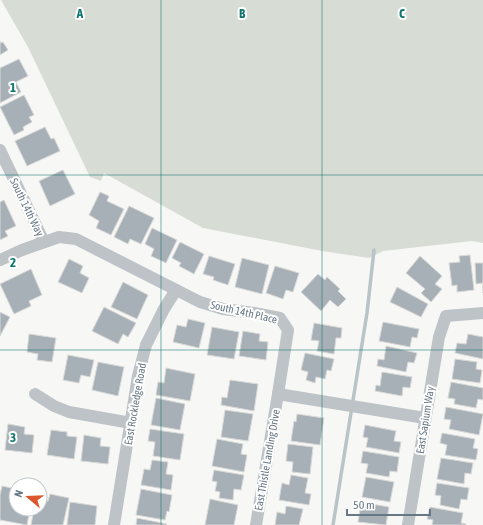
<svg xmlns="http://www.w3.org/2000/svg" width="483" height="525" font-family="'Asap Condensed',sans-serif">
<rect width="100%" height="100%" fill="#f7f7f5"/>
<!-- green -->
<path fill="#d7dcd4" d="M1 0H483V243L472 241 383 251 369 258 322 251 203 228 104 173 101 181 90 177 28 47Z"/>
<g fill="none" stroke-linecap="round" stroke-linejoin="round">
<!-- stream -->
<path stroke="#b8c4c8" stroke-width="3.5" d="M333 525 367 313 374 250"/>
</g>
<!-- building -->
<g fill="#a7b0b6" stroke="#d9d9d7">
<path d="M0 41 1 43 3 42 8 50 0 55Z"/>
<path d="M19 59 28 76 16 82 21 92 0 103V68Z"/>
<path d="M24 95 34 115 29 117 32 122 23 127 24 130 14 135 0 107Z"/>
<path d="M45 127 51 139 54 138 60 151 27 166 15 141Z"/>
<path d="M63 170 75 194 50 206 39 181Z"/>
<path d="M100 192 109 196 107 201 124 209 111 235 96 228 99 221 89 215Z"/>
<path d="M4 200 16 226 5 231 8 236 0 240V202Z"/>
<path d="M129 206 154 218 141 244 130 239 128 244 114 237Z"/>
<path d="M152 228 177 240 166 263 151 256 154 249 145 244Z"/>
<path d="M180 242 204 254 194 274 179 266 181 263 172 258Z"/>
<path d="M470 255 474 290 457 292V285L452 286 449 263 460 262 459 256Z"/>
<path d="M209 256 235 264 228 285 213 280 214 277 203 274Z"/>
<path d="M420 256 442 276 435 284 442 289 431 302 421 293 425 289 406 273Z"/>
<path d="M242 258 269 265 262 294 235 287Z"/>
<path d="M69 259 83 266 80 273 89 278 82 293 58 282Z"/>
<path d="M475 263H483V293V283L476 284Z"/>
<path d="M275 266 299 273 293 292 286 290 283 299 266 293Z"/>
<path d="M31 269 42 295 29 301 31 306 14 314 0 284Z"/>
<path d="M318 274 325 280 327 277 340 289 338 291 346 299 338 307 330 300 321 311 301 292Z"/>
<path d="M123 282 148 295 137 319 111 307Z"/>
<path d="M397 287 428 304 421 317 390 302Z"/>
<path d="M104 307 136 323 128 337 123 334 118 344 92 331Z"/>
<path d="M0 312 10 317 0 336Z"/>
<path d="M188 319 205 323 199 348 173 342 177 325 186 327Z"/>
<path d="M383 322 419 329 417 338 412 337 410 347 379 341Z"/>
<path d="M314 323 342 328 341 338H336L334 354 317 351 319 341 311 340Z"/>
<path d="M212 327 239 332 234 359 207 355Z"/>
<path d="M243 331 260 334 259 341 268 342 266 360 239 356Z"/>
<path d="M29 334 56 338 52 362 37 360 38 354 27 352Z"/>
<path d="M468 334 483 337V359L455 353 457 343 466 344Z"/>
<path d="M386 346 417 353 414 363 408 362 406 372 377 366 378 359 384 360Z"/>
<path d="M305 353 334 359 331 371 327 370 325 379 316 377 315 383 306 380 308 372 301 370Z"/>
<path d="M68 355 94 360 90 377 81 375 79 383 63 380Z"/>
<path d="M455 359 477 362 476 369 482 370 480 383 452 379Z"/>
<path d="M98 362 124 367 118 396 92 390Z"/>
<path d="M166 368 195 374 190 401 156 395 158 382 164 383Z"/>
<path d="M382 372 412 377 410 388 403 387 402 396 375 391 376 385 380 386Z"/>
<path d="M230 380 258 384 254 411 221 405 222 397 227 398Z"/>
<path d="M451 382 483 388V400L478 399 476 408 454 404 455 399 448 398Z"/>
<path d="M156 398 185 404 180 430 151 425Z"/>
<path d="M446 407 483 414 479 435 449 429 451 420 444 419Z"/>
<path d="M225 410 253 414 248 441 221 437Z"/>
<path d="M297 414 324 418 320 445 291 441 294 421 296 422Z"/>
<path d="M8 424 25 427 24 434 34 435 32 453 5 450Z"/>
<path d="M365 425 396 431 394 441 401 442 399 453 366 447 368 438 363 437Z"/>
<path d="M150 429 184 434 180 460 153 456 155 442 148 441Z"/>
<path d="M51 430 67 432V436L77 437 74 459 47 455Z"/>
<path d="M442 433 475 439 473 448 478 449 476 460 445 455 447 445 440 443Z"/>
<path d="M84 435 101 438 100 446 110 447 108 464 81 461Z"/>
<path d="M217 439 243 444 241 454 247 455 244 472 212 466Z"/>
<path d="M288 444 313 447 310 474 292 472 293 462 286 461Z"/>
<path d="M363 451 399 457 397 472 390 471 389 477 366 473 368 464 361 463Z"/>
<path d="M441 458 473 463 471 474 465 473 464 484 437 479Z"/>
<path d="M152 460 168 462 166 474 173 475 171 490 141 485 144 469 150 470Z"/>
<path d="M214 470 244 475 241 490 234 489 233 500 219 498 220 492 215 491 217 482 212 481Z"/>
<path d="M291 475 308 478 305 493 311 494 309 505 279 500 282 483 289 485Z"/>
<path d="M366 477 394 482 390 502 362 497Z"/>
<path d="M437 483 469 488 467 500 461 499 459 509 440 505 441 496 435 495Z"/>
<path d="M2 486 16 489V509H30L27 525 0 520V495Z"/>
<path d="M141 489 172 495 169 512 167 511 165 520 136 515Z"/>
<path d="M50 494 69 498 63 525H31L34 509H40V499L48 501Z"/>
<path d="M210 499 238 505 234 525H205Z"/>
<path d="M70 502 97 506 95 525H67Z"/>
<path d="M366 503 389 507 386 525 358 522 360 510H365Z"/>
<path d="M286 506 303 509 299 525H275L277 512 285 514Z"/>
<path d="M430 507 463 513 461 523 466 524V525H432L433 520 427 519Z"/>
<path d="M137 518 167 524 166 525H136Z"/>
</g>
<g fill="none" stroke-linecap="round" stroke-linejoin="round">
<!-- minor -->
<g stroke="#bec3c7" stroke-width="12">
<path d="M0 150 44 242"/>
<path d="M0 260 22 250 59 237 76 239 200 302 223 309 254 313 280 318 288 330 278 394 425 418"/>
<path d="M35 394 54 406 69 412 131 423"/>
<path d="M114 525 138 376 146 345 164 309 176 290"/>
<path d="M256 525 278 394"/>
<path d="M408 525 439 337 446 316 483 313"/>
</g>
</g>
<!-- grid -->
<path fill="none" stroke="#0f766e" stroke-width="1" stroke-opacity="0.55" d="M161 0V525M322 0V525M0 175H483M0 350H483"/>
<g text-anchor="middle" stroke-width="4" stroke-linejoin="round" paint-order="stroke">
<!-- street labels -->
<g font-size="11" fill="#677885" stroke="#fff">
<text transform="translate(27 207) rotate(64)" y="4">South 14th Way</text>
<text transform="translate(244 312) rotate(13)" y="4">South 14th Place</text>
<text transform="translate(135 404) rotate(-80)" y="4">East Rockledge Road</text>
<text transform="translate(425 420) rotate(-81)" y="4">East Sapium Way</text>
<text transform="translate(267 460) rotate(-80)" y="4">East Thistle Landing Drive</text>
</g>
</g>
<g font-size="13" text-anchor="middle" font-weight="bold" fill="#0f766e" stroke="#fff" stroke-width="4" stroke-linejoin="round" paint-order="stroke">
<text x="80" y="18">A</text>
<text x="242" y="18">B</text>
<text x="402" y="18">C</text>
<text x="13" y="92">1</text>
<text x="13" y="267">2</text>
<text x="13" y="442">3</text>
</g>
<!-- north arrow -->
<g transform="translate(28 497) rotate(289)"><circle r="19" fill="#ffffff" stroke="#c2c9ce"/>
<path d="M0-3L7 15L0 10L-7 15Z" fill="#df562d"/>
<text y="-6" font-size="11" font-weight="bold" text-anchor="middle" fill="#677885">N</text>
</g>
<!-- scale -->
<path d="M347 509v6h83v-6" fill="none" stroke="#677885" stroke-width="2"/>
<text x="353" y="509" font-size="12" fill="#677885" stroke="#ffffff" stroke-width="3" paint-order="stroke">50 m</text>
</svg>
